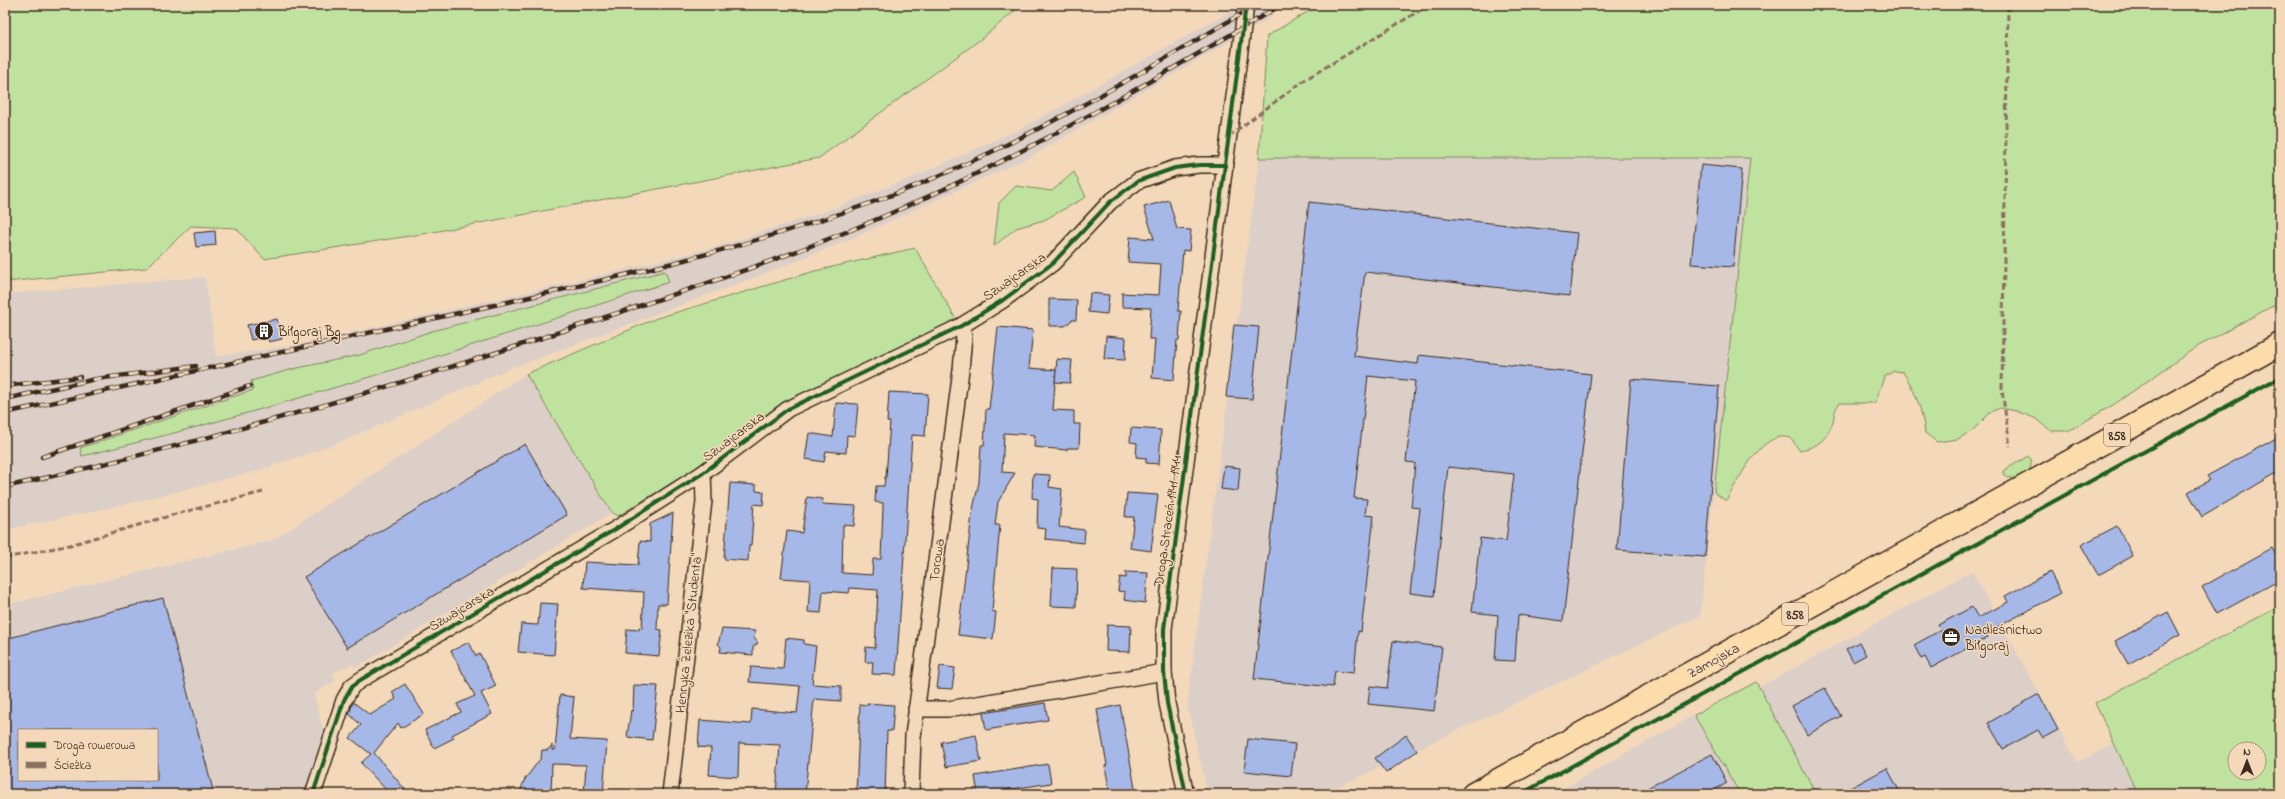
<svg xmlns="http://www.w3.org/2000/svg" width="2285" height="799" font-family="'Indie Flower',sans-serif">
<rect width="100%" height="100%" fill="#f3d9ba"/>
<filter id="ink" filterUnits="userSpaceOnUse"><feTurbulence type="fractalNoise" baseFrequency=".025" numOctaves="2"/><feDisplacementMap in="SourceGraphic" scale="8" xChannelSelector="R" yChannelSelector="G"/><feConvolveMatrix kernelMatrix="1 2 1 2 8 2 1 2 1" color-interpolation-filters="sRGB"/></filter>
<g filter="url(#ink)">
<!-- built -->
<g fill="#dccfc8" fill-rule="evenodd">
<path d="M1242 5H1270L1272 17 1032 156 851 239 764 274 504 371 338 443 261 470 136 502 5 530V294L205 277 216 356 292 346 598 276 719 246 826 211 916 176 1022 128Z"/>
<path d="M1259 158H1750L1700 616 1323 794H1208L1187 706Z"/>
<path d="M526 374 612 513 357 667 351 664 332 674 335 681 314 694 324 734 303 794H5V605L273 540ZM19 730H157V780H19Z"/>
<path d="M1972 571 2077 762 2114 745 2138 794H1816L1759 687Z"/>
<path d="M1694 715 1740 794H1554Z"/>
</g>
<!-- green -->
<g fill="#bfe39e" stroke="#7d865e" fill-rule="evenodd">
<path d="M5 5H1022L981 39 819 158 428 233 264 259 236 228 191 226 146 268 5 282Z"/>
<path d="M1319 5H2280V302L2195 348 2113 405 2068 431H2051L2037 419 2016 411 2000 408 1991 412 1973 430 1958 439 1937 442 1925 433C1922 410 1916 392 1903 372L1894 371 1884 377 1875 403H1840C1834 410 1835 413 1833 421 1828 439 1817 448 1799 450L1791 438C1788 438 1783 436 1779 437 1755 443 1738 481 1726 501L1714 492 1750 158H1259L1267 36Z"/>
<path d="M1074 172 1086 197 1044 220 1016 228 994 246 999 203 1016 186 1052 191Z"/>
<path d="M915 248 957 321 783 402 709 460 618 516 612 513 526 374 657 318 815 271Z"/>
<path d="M665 271 669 282C475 344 281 409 82 456L80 448 253 390 251 381 293 369 360 355 432 331Z"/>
<path d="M2028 456 2031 459C2034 475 2014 485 2003 473V471Z"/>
<path d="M2280 606V794H2138L2095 703ZM2235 749H2259V773H2235Z"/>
<path d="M1756 682 1759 687 1816 794H1740L1694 715Z"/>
</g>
<!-- building -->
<g fill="#a6b8e7" stroke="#3b2a1e" fill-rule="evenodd">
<path d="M1701 165 1742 169 1733 267 1691 264Z"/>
<path d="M1169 200 1177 229 1191 230 1189 251 1183 250 1178 311H1181L1179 340H1177L1174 380 1152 378 1155 339H1149L1151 308 1122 307V293L1159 295 1161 264 1128 262 1130 237 1154 239 1144 207Z"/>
<path d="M1309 202 1577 233 1570 296 1365 272 1354 356 1418 364 1419 355 1591 374 1563 621 1518 615 1515 661 1495 660 1498 615 1472 612 1480 538 1506 541 1514 474 1448 467 1434 596 1410 593 1420 508 1411 507 1415 463 1406 462 1415 381 1368 376 1354 498 1367 499 1365 515 1374 516 1361 632 1358 631 1354 673 1335 671 1333 687 1254 679Z"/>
<path d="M215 231 216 245 196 247 194 233Z"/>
<path d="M1090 293 1109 295 1107 314 1088 312Z"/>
<path d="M1049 299 1077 300 1076 320H1072L1065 326H1049Z"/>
<path d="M277 319 282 339 269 342 267 336 251 340 247 325Z"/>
<path d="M1234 325 1259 327 1252 399 1226 397Z"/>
<path d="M998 327 1033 330 1029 368 1056 370 1053 410 1074 411V424H1080L1079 448H1067V450L1034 447 1035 435 1004 433 1002 472 1015 473 998 502 995 525H1000L992 611 996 612 993 639 958 635 972 514 979 482 981 445H984L986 409H989Z"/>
<path d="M1106 336 1126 338 1125 360 1104 359Z"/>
<path d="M1057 359 1072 360 1070 383 1055 382Z"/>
<path d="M1631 379 1719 386 1705 557 1617 550Z"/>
<path d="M889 392 928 394 925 436 912 435 896 675 872 674 873 662H865L866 647 875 648 878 590 850 588 849 593 823 591 821 613 808 612 810 580 781 578 787 531 802 533 807 497 823 499 822 504 856 506 854 526 843 525 842 573 872 575 873 559H881L883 506V503L875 502 876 486H884L885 477H886L890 422H887Z"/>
<path d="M836 403 858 404 855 436 847 435 846 453 826 451 824 462 805 459 809 433 833 437Z"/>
<path d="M1131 428 1161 430 1159 464 1146 463V458L1136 457 1137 443 1130 442Z"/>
<path d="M2280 436V471L2202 517 2188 492 2210 480 2207 476Z"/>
<path d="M525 444 567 515 347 648 304 577Z"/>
<path d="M1224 466 1240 468 1238 491 1221 489Z"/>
<path d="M1033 474 1050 475 1049 487 1062 489 1059 527 1085 530 1084 543 1045 539 1046 529 1037 528 1038 499 1032 498Z"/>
<path d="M730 483 756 485V491L764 492 763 505 754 504 751 546H749L748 561 724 559Z"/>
<path d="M1127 493 1158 495 1151 551 1130 548 1134 517H1125Z"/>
<path d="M673 513 667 604H658L657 629 662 630 659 656 625 653 627 629 639 630V627L642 628 644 592 583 588 585 562 638 565 640 541 650 542V524Z"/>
<path d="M2117 526 2133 556 2098 575 2081 545Z"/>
<path d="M2272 548 2280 563V580L2217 614 2202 587Z"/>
<path d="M1053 568 1077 569 1076 607 1051 606Z"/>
<path d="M1126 572 1148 573 1145 603 1124 600 1125 592 1118 591 1120 577 1126 578Z"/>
<path d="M2050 572 2061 593 1986 633 1988 637 1931 668 1925 657 1921 659 1914 645 1941 630 1938 625 1972 607 1978 618 2008 602 2005 596Z"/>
<path d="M163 598 214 794H5V639ZM19 730H157V780H19Z"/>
<path d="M540 603 558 604 554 655 518 652 521 624 538 625Z"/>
<path d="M2168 612 2180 635 2128 664 2115 641Z"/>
<path d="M1107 625 1131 626 1130 652 1106 651Z"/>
<path d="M722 629 755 631 754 638 758 643 753 647V655L720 652 721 647 718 644Z"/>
<path d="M786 638 804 640V644L816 646 812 684 841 686V701L814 699 805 794H776L780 745 739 743 738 777 709 775 711 748 698 747 700 720 751 724 752 709 797 713 800 686 749 682 751 667 783 669Z"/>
<path d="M1393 641 1442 647 1434 711 1368 704 1370 686 1387 688Z"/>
<path d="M469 642 476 656 480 654 496 686 481 693 492 714 452 735 454 738 434 748 425 730 461 712 457 704 475 696 451 651Z"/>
<path d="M1859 642 1866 655 1853 662 1846 649Z"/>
<path d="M940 666 955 668 952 689 937 688Z"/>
<path d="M405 684 424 714 401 728 398 723 374 753 409 794H390L361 763 371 754 350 738 361 725 349 714 353 702 370 715 396 699 392 692Z"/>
<path d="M634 685 658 686 652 740 627 737 631 710 633 711Z"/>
<path d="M1825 688 1841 716 1807 735 1792 706Z"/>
<path d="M2039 694 2058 730 2043 738 2038 730 2003 749 1988 723Z"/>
<path d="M560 695 574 697 570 739 607 741 603 794H584L586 765 552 764 551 794H519L525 779 541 758 542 750H548L552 745V750H555Z"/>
<path d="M867 703 894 705 892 731H887L885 794H856L860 704 867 705Z"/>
<path d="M1045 703 1048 720 986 730 983 713Z"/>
<path d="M1120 705 1126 738 1136 794H1110L1105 766 1107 765 1097 710Z"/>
<path d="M976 735 981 761 946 767 941 742Z"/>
<path d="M1406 735 1417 751 1386 773 1375 758Z"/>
<path d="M1248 739 1295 744 1291 776 1244 771Z"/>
<path d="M1712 754 1727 783 1707 794H1636Z"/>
<path d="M1048 764 1051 783 999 791 1000 794H978L975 776Z"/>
<path d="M1887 768 1901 794H1839Z"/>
</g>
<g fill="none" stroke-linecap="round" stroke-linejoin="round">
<defs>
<g id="minor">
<path d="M916 709H948L1164 672"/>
<path d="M313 794 344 700 352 686 362 679 614 530 703 473 788 409 961 326 1003 300 1053 263 1110 202 1138 181 1175 168 1199 165H1226"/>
<path d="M670 794 704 501 703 473"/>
<path d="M911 794 913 736 961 370 964 336 961 326"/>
<path d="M1186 794 1167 703 1164 672V629L1246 5"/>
</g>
<path id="primary" d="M1473 794 2280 344"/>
</defs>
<!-- minor casing -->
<use href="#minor" stroke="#3b2a1e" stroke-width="18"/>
<!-- primary casing -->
<use href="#primary" stroke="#3b2a1e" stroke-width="25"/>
<!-- minor -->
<use href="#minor" stroke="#f3d9ba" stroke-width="15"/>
<!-- primary -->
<use href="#primary" stroke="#fddcac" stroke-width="22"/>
<defs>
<g id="rail">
<path d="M5 386 80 377"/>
<path d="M5 399 96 379 196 366"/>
<path d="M5 413C155 380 304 347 454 314 599 282 744 250 884 198 1015 149 1136 76 1256 5"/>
<path d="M42 457 250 386"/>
<path d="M5 487C200 444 392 388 581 325 691 289 800 254 905 207 1035 149 1158 78 1281 5"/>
</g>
</defs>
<!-- rail casing -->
<use href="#rail" stroke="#3b2a1e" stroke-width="4.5"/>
<!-- rail -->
<use href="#rail" stroke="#f3d9ba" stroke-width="3" stroke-dasharray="9" stroke-linecap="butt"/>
<!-- quiet -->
<g stroke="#8d6e63" stroke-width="3" stroke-dasharray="6 3" stroke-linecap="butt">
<path d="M2008 5 2002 390 2010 446"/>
<path d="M1229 136 1306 79 1429 5"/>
<path d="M5 558 70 545 176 514 263 492"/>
</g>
<defs>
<g id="cycleway">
<path d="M313 794 344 700 352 686 362 679 614 530 703 473 788 409 961 326 1003 300 1053 263 1110 202 1138 181 1175 168 1199 165H1226"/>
<path d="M1186 794 1167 703 1164 672V629L1246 5"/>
<path d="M1521 794 2280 377"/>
</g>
</defs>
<!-- cycleway casing -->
<use href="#cycleway" stroke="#f3d9ba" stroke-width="6"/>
<!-- cycleway -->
<use href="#cycleway" stroke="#1b5e20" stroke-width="4"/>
</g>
</g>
<!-- icons -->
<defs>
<symbol id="building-disc" viewBox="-11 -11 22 22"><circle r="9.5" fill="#3b2a1e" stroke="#f3d9ba"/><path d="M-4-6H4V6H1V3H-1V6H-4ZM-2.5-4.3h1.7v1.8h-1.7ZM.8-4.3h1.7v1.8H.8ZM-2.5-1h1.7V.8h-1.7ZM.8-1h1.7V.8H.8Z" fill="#fff"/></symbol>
<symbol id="office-disc" viewBox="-11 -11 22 22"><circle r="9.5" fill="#3b2a1e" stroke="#f3d9ba"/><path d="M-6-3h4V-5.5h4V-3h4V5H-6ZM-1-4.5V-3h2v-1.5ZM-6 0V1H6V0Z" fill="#fff"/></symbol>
</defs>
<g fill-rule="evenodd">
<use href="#building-disc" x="253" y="320" width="22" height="22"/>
<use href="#office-disc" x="1940" y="626" width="22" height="22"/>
</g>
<g text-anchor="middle" stroke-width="3" stroke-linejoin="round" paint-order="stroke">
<!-- shield labels -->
<g fill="#f3d9ba" stroke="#725e4d" stroke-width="1">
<rect x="2104" y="424" width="26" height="22" rx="3"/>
<rect x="1782" y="603" width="26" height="22" rx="3"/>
</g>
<g font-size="13" font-weight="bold" fill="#3b2a1e">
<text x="2117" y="440">858</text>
<text x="1795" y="619">858</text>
</g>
<!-- street labels -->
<g font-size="14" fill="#3b2a1e" stroke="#f3d9ba">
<text transform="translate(1014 276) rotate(-35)" y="5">Szwajcarska</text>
<text transform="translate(733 436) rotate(-37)" y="5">Szwajcarska</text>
<text transform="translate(1167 521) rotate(-82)" y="5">Droga Straceń 1941-1944</text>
<text transform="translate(936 560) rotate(-82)" y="5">Torowa</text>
<text transform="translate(461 608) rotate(-31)" y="5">Szwajcarska</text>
<text transform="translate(688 633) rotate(-84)" y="5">Henryka Żelezika "Studenta"</text>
<text transform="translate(1713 660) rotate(-29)" y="5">Zamojska</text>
</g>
<!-- poi labels -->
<g font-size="14" fill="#3b2a1e" stroke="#f3d9ba" text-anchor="start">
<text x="278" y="336">Biłgoraj Bg</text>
<text x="1965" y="634">Nadleśnictwo<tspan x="1965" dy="16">Biłgoraj</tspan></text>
</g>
</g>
<!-- margin -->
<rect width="2285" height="799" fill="none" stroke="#f3d9ba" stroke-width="20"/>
<rect x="10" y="10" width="2265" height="779" fill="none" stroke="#3b2a1e" stroke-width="1.5" filter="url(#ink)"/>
<!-- legend -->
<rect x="18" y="729" width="140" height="52" fill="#f3d9ba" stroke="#a9937c"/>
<rect x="26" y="742" width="20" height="6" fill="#1b5e20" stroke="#a9937c"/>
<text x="54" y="749" font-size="12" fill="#3b2a1e">Droga rowerowa</text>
<rect x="26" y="762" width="20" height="6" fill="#8d6e63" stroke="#a9937c"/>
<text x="54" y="769" font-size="12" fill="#3b2a1e">Ścieżka</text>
<!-- north arrow -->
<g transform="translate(2247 761)"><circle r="19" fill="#f3d9ba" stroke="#a9937c"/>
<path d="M0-3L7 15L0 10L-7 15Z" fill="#3b2a1e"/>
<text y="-6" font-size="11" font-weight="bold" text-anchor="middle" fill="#3b2a1e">N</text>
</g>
</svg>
